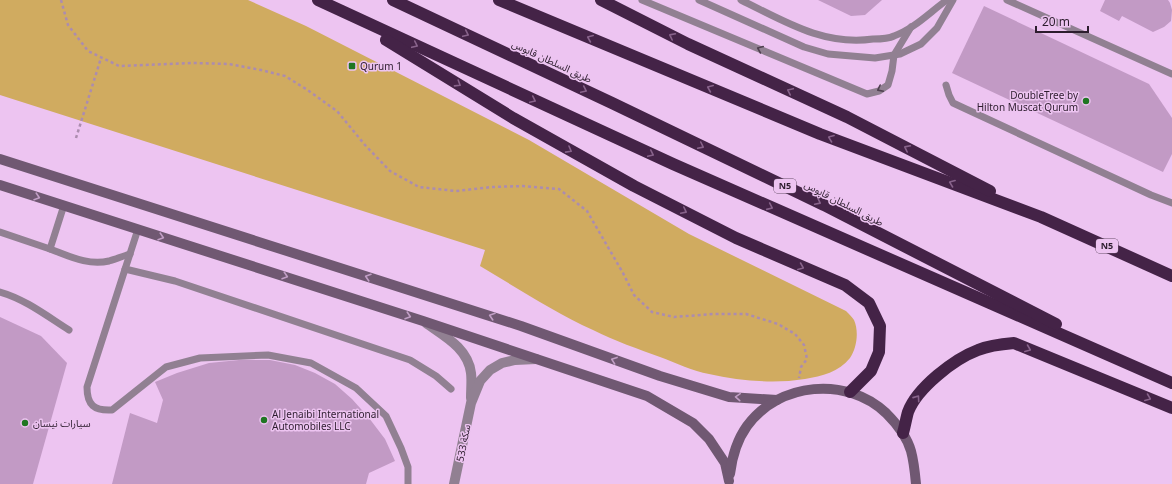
<svg xmlns="http://www.w3.org/2000/svg" width="1172" height="484" font-family="'Noto Sans','Noto Sans Arabic',sans-serif">
<rect width="100%" height="100%" fill="#edc4f1"/>
<!-- green -->
<path fill="#d0ab60" d="M0 0H248L306 26 529 140 689 234 846 311C849 314 852 317 854 320 859 331 857 348 850 358 839 372 822 376 805 379 774 384 740 381 709 374 693 371 676 363 660 357 638 349 615 341 593 330 554 312 517 288 480 266L485 250 0 95Z"/>
<!-- building -->
<g fill="#c29ac5">
<path d="M818 0H882L865 15 851 16Z"/>
<path d="M1105 0H1168L1170 3 1172 10 1171 21 1164 27 1153 32 1122 16 1119 21 1100 11Z"/>
<path d="M984 6 1149 84 1172 118V154L1163 172 952 73Z"/>
<path d="M0 317 41 336 67 363 33 484H0Z"/>
<path d="M239 360H270L295 365 315 373 335 384 352 399 369 418 385 439 395 461 369 473 366 484H112L130 413 157 423 163 400 155 382 177 373 209 363Z"/>
</g>
<g fill="none" stroke-linecap="round" stroke-linejoin="round">
<!-- path -->
<g stroke="#ac8caf" stroke-width="2.5" stroke-dasharray="3 3" stroke-linecap="butt">
<path d="M61 0 68 25 88 51 119 66 193 63 229 64 261 70 285 76 306 89 337 111 365 145 390 171 419 187 456 191 492 187 523 186 559 189 587 211 623 273 634 295 652 312 674 317 713 314H746L778 324 795 334 804 345 807 359 801 367 799 378"/>
<path d="M76 138 101 58"/>
</g>
<!-- lane -->
<g stroke="#918092" stroke-width="7">
<path d="M642 0 867 94 879 91 888 85 892 71 894 55 911 27"/>
<path d="M699 0 804 47 828 54 875 58 900 54 921 44 937 28 953 0"/>
<path d="M741 0C784 21 823 46 873 39 880 39 888 39 894 36 914 29 930 12 947 0"/>
<path d="M1007 0 1172 74"/>
<path d="M946 85 949 95 953 103 1151 195 1172 203"/>
<path d="M64 205 50 249C69 256 88 266 109 261 116 259 123 256 130 254"/>
<path d="M138 229 87 387C87 405 94 411 112 410L166 367 200 358 268 355 311 363 356 388 386 416 401 448 408 467V484"/>
<path d="M0 232 50 249"/>
<path d="M125 269 175 281 410 360 436 376 451 389"/>
<path d="M0 292C25 299 47 316 69 330"/>
</g>
<!-- street -->
<g stroke="#918092" stroke-width="10">
<path d="M426 323C444 336 468 348 471 373 472 381 471 389 471 398"/>
<path d="M454 484 471 403 480 381 490 370 502 363 515 360 536 359"/>
</g>
<!-- secondary -->
<g stroke="#705872" stroke-width="10">
<path d="M0 159 521 326 660 376 729 397 777 400"/>
<path d="M0 185 423 321 647 396 693 423 709 439 725 463 729 481"/>
<path d="M730 474C732 457 737 440 747 426 779 382 847 376 886 413 897 424 907 437 911 451 914 462 915 473 916 484"/>
</g>
<!-- highway -->
<g stroke="#442347" stroke-width="12">
<path d="M318 0 673 164 1172 383"/>
<path d="M393 0 612 103 824 205 1056 324"/>
<path d="M499 0 820 134 1041 217 1172 276"/>
<path d="M601 0 688 44 847 117 990 191"/>
<path d="M386 40 513 118 634 186 736 238 845 285 869 303 880 326 879 352 871 371 850 392"/>
<path d="M903 433C905 426 906 419 908 412 917 388 954 359 978 350 990 345 1002 344 1014 343L1172 408"/>
</g>
</g>
<!-- one-way arrows -->
<defs><path id="oneway-chevron" d="M-2-3.5L2.5 0L-2 3.5" fill="none" stroke-width="1.6" stroke-linecap="round" stroke-linejoin="round"/></defs>
<g stroke="#88638b">
<use href="#oneway-chevron" transform="translate(466 34) rotate(25)"/>
<use href="#oneway-chevron" transform="translate(672 36) rotate(-153)"/>
<use href="#oneway-chevron" transform="translate(590 38) rotate(-157)"/>
<use href="#oneway-chevron" transform="translate(415 45) rotate(25)"/>
<use href="#oneway-chevron" transform="translate(458 84) rotate(32)"/>
<use href="#oneway-chevron" transform="translate(710 88) rotate(-157)"/>
<use href="#oneway-chevron" transform="translate(584 90) rotate(25)"/>
<use href="#oneway-chevron" transform="translate(790 91) rotate(-155)"/>
<use href="#oneway-chevron" transform="translate(533 100) rotate(25)"/>
<use href="#oneway-chevron" transform="translate(831 138) rotate(-159)"/>
<use href="#oneway-chevron" transform="translate(701 146) rotate(26)"/>
<use href="#oneway-chevron" transform="translate(907 148) rotate(-153)"/>
<use href="#oneway-chevron" transform="translate(569 150) rotate(29)"/>
<use href="#oneway-chevron" transform="translate(651 154) rotate(25)"/>
<use href="#oneway-chevron" transform="translate(952 183) rotate(-159)"/>
<use href="#oneway-chevron" transform="translate(818 202) rotate(26)"/>
<use href="#oneway-chevron" transform="translate(770 207) rotate(24)"/>
<use href="#oneway-chevron" transform="translate(684 211) rotate(27)"/>
<use href="#oneway-chevron" transform="translate(801 267) rotate(23)"/>
<use href="#oneway-chevron" transform="translate(1028 349) rotate(22)"/>
<use href="#oneway-chevron" transform="translate(917 398) rotate(-55)"/>
<use href="#oneway-chevron" transform="translate(1148 398) rotate(22)"/>
</g>
<g stroke="#504051">
<use href="#oneway-chevron" transform="translate(760 49) rotate(-157)"/>
<use href="#oneway-chevron" transform="translate(880 89) rotate(153)"/>
</g>
<g stroke="#c19ec5">
<use href="#oneway-chevron" transform="translate(37 197) rotate(18)"/>
<use href="#oneway-chevron" transform="translate(161 237) rotate(18)"/>
<use href="#oneway-chevron" transform="translate(285 276) rotate(18)"/>
<use href="#oneway-chevron" transform="translate(368 277) rotate(-162)"/>
<use href="#oneway-chevron" transform="translate(408 316) rotate(18)"/>
<use href="#oneway-chevron" transform="translate(492 316) rotate(-162)"/>
<use href="#oneway-chevron" transform="translate(614 360) rotate(-160)"/>
<use href="#oneway-chevron" transform="translate(738 397) rotate(-176)"/>
</g>
<!-- markers -->
<g fill="#1f7622" stroke="#edc4f1" stroke-width="1.5">
<rect x="348" y="62" width="8" height="8" rx="2"/>
<circle cx="1086" cy="101" r="4"/>
<circle cx="264" cy="420" r="4"/>
<circle cx="25" cy="423" r="4"/>
</g>
<g text-anchor="middle" stroke-width="3" stroke-linejoin="round" paint-order="stroke">
<!-- shield labels -->
<g fill="#edc4f1" stroke="#674f68" stroke-width="1">
<rect x="774" y="179" width="22" height="14" rx="3"/>
<rect x="1096" y="239" width="22" height="14" rx="3"/>
</g>
<g font-size="9" font-weight="bold" fill="#2d1d2e">
<text x="785" y="189">N5</text>
<text x="1107" y="249">N5</text>
</g>
<!-- street labels -->
<g font-size="10" fill="#2d1d2e" stroke="#edc4f1">
<text transform="translate(552 61) rotate(25)" y="4">طريق السلطان قابوس</text>
<text transform="translate(844 203) rotate(27)" y="4">طريق السلطان قابوس</text>
<text transform="translate(463 443) rotate(-79)" y="4">سكة 533</text>
</g>
<!-- poi labels -->
<g font-size="10" fill="#2d1d2e" stroke="#edc4f1" text-anchor="start">
<text x="360" y="70">Qurum 1</text>
<text x="1078" y="99" text-anchor="end">DoubleTree by<tspan x="1078" dy="12">Hilton Muscat Qurum</tspan></text>
<text x="272" y="418">Al Jenaibi International<tspan x="272" dy="12">Automobiles LLC</tspan></text>
<text x="33" y="427">سيارات نيسان</text>
</g>
</g>
<!-- scale -->
<path d="M1036 26v6h52v-6" fill="none" stroke="#2d1d2e" stroke-width="2"/>
<text x="1042" y="26" font-size="12" fill="#2d1d2e" stroke="#edc4f1" stroke-width="3" paint-order="stroke">20 m</text>
</svg>
